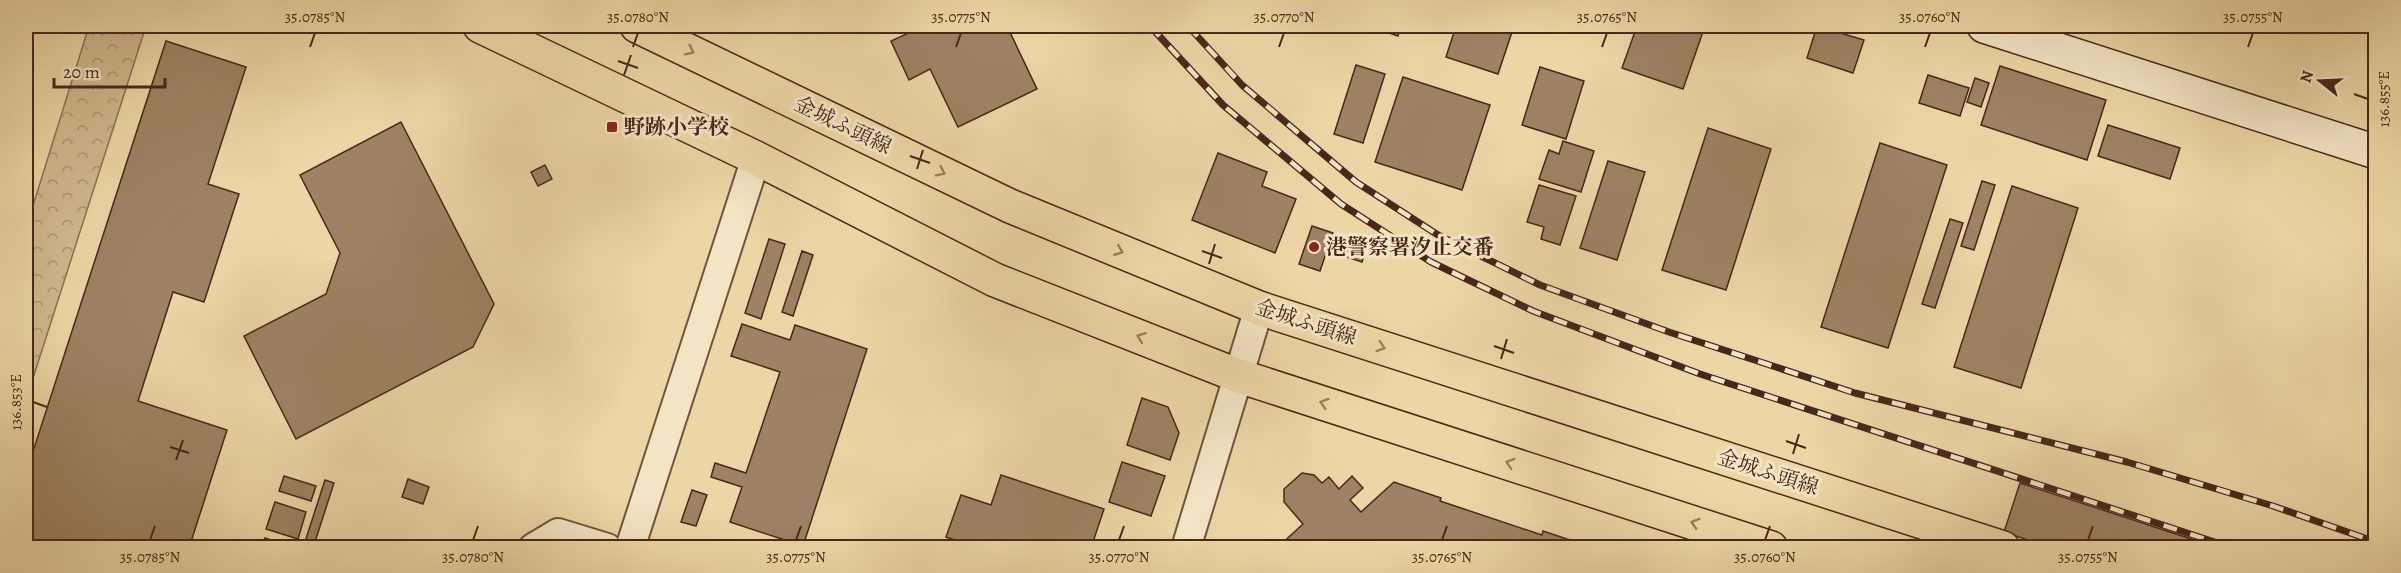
<svg xmlns="http://www.w3.org/2000/svg" width="2401" height="573" font-family="Alegreya,'Noto Serif JP',serif">
<defs>
<pattern id="park-crowns" width="20" height="18" patternUnits="userSpaceOnUse" patternTransform="scale(1.5)"><rect width="20" height="18" fill="#d0b88e"/><path d="M2 6a3 3 0 1 1 6 0M12 15a3 3 0 1 1 6 0" fill="none" stroke="#ab9673"/></pattern>
</defs>
<rect width="100%" height="100%" fill="#ecd6a5"/>
<filter id="stains"><feTurbulence type="fractalNoise" baseFrequency=".00333" numOctaves="4"/><feColorMatrix values="0 0 0 0 .2 0 0 0 0 .09 0 0 0 0 .02 0 0 0 .5 -.17"/></filter>
<radialGradient id="worn" r=".72"><stop offset=".6" stop-color="#630" stop-opacity="0"/><stop offset="1" stop-color="#630" stop-opacity=".3"/></radialGradient>
<!-- park -->
<path fill="url(#park-crowns)" stroke="#8d7054" stroke-width="1.5" d="M89 26H146L26 400V228Z"/>
<!-- building -->
<g fill="#9e8263" stroke="#4a271b" stroke-width="1.5">
<path d="M910 26H1007L1037 89 958 127 930 69 909 80 891 41 913 31Z"/>
<path d="M1368 26H1401L1398 36Z"/>
<path d="M1456 26H1514L1498 74 1446 57Z"/>
<path d="M1637 26H1705L1683 89 1622 68Z"/>
<path d="M1817 26 1864 40 1853 73 1807 58Z"/>
<path d="M166 41 246 67 208 184 239 194 204 302 173 292 138 401 227 430 189 548H50L26 540V473Z"/>
<path d="M1356 65 1385 74 1363 143 1334 134Z"/>
<path d="M2000 66 2106 100 2087 160 1981 125Z"/>
<path d="M1540 67 1584 81 1566 139 1522 125Z"/>
<path d="M1928 75 1969 88 1960 116 1919 103Z"/>
<path d="M1403 77 1490 105 1462 190 1375 162Z"/>
<path d="M1975 78 1989 83 1981 107 1967 102Z"/>
<path d="M401 122 494 304 473 347 296 439 244 336 326 294 340 253 300 175Z"/>
<path d="M2108 125 2180 148 2170 179 2098 156Z"/>
<path d="M1708 128 1771 149 1726 290 1662 270Z"/>
<path d="M1563 141 1594 151 1581 192 1539 179 1549 150 1559 154Z"/>
<path d="M1880 143 1947 165 1888 348 1821 327Z"/>
<path d="M1218 153 1267 172 1262 186 1296 199 1275 253 1192 220Z"/>
<path d="M1608 161 1645 172 1617 260 1580 248Z"/>
<path d="M545 165 552 179 538 186 531 172Z"/>
<path d="M1982 181 1995 185 1974 250 1961 246Z"/>
<path d="M1539 185 1576 196 1560 245 1541 239 1544 227 1527 222Z"/>
<path d="M2012 186 2078 208 2021 388 1954 367Z"/>
<path d="M1950 219 1963 223 1935 308 1922 304Z"/>
<path d="M1312 226 1333 233 1320 271 1299 264Z"/>
<path d="M1340 237 1367 245 1362 262 1335 253Z"/>
<path d="M769 239 785 244 761 319 745 313Z"/>
<path d="M802 251 813 255 793 316 782 312Z"/>
<path d="M742 324 790 340 795 325 867 349 803 546 730 522 742 487 711 477 715 463 746 473 780 372 731 356Z"/>
<path d="M1142 398 1168 407 1179 433 1170 460 1127 445Z"/>
<path d="M1122 462 1165 476 1151 516 1109 502Z"/>
<path d="M1302 473 1314 475 1322 483 1329 477 1339 489 1352 476 1363 488 1350 500 1361 512 1394 482 1441 498 1440 501 1542 535 1543 531 1576 542 1575 548H1277L1303 524 1284 502V489Z"/>
<path d="M1001 475 1104 509 1091 548H977L946 537 961 495 991 505Z"/>
<path d="M284 476 316 486 311 501 279 491Z"/>
<path d="M408 479 429 487 423 504 402 497Z"/>
<path d="M325 480 334 483 313 548H303Z"/>
<path d="M2020 483 2219 548H2052L2004 532Z"/>
<path d="M692 490 707 495 696 526 681 522Z"/>
<path d="M275 502 306 512 298 539 266 529Z"/>
<path d="M265 538 295 548H262Z"/>
</g>
<g fill="none" stroke-linecap="round" stroke-linejoin="round">
<defs>
<g id="street">
<path d="M533 548 558 533 607 548"/>
<path d="M630 548 756 158"/>
<path d="M1186 548 1259 308"/>
</g>
<path id="secondary" d="M1984 26 2376 152"/>
<g id="primary">
<path d="M480 26 756 158 995 280 1239 376 1771 548"/>
<path d="M637 26 1010 206 1259 308 2003 548"/>
</g>
</defs>
<!-- street casing -->
<use href="#street" stroke="#72533e" stroke-width="32"/>
<!-- secondary casing -->
<use href="#secondary" stroke="#4a271b" stroke-width="36"/>
<!-- primary casing -->
<use href="#primary" stroke="#4a271b" stroke-width="36"/>
<!-- street -->
<use href="#street" stroke="#f3e4c4" stroke-width="28"/>
<!-- secondary -->
<use href="#secondary" stroke="#f3e4c4" stroke-width="33"/>
<!-- primary -->
<use href="#primary" stroke="#ecd6a5" stroke-width="33"/>
<defs>
<g id="rail">
<path d="M1150 26 1223 105 1341 204 1431 262 1533 311 1700 374 2233 548"/>
<path d="M1188 26 1242 85 1356 182 1438 235 1540 285 1669 332 1855 393 2127 462 2273 506 2376 542"/>
</g>
</defs>
<!-- rail casing -->
<use href="#rail" stroke="#4a271b" stroke-width="7"/>
<!-- rail -->
<use href="#rail" stroke="#f3e4c4" stroke-width="4.5" stroke-dasharray="14" stroke-linecap="butt"/>
</g>
<!-- one-way arrows -->
<defs><path id="oneway-chevron" d="M-2-3.5L2.5 0L-2 3.5" fill="none" stroke-width="1.6" stroke-linecap="round" stroke-linejoin="round" transform="scale(1.5)"/></defs>
<g stroke="#9b7e60">
<use href="#oneway-chevron" transform="translate(690 51) rotate(26)"/>
<use href="#oneway-chevron" transform="translate(941 172) rotate(26)"/>
<use href="#oneway-chevron" transform="translate(1119 251) rotate(22)"/>
<use href="#oneway-chevron" transform="translate(1141 337) rotate(-159)"/>
<use href="#oneway-chevron" transform="translate(1381 347) rotate(18)"/>
<use href="#oneway-chevron" transform="translate(1324 403) rotate(-162)"/>
<use href="#oneway-chevron" transform="translate(1510 463) rotate(-162)"/>
<use href="#oneway-chevron" transform="translate(1695 523) rotate(-162)"/>
</g>
<!-- ticks -->
<path fill="none" stroke="#4a271b" stroke-width="2" d="M310 47 315 33M633 47 638 33M956 47 961 33M1279 47 1284 33M1602 47 1607 33M1925 47 1930 33M2248 47 2253 33M618 61 638 68M624 75 631 55M2354 94 2368 99M910 156 930 163M917 169 923 150M1202 251 1222 258M1209 264 1215 244M1494 346 1514 353M1501 359 1507 339M33 402 47 407M1786 441 1806 448M170 447 189 453M1793 454 1799 434M176 460 183 440M150 540 155 526M473 540 478 526M796 540 801 526M1119 540 1124 526M1442 540 1447 526M1765 540 1770 526M2088 540 2093 526"/>
<!-- markers -->
<g fill="#8f2418" stroke="#f3e4c4" stroke-width="2">
<rect x="606" y="121" width="12" height="12" rx="3"/>
<circle cx="1314" cy="247" r="6"/>
</g>
<g text-anchor="middle" stroke-width="6" stroke-linejoin="round" paint-order="stroke">
<!-- street labels -->
<g font-size="21" fill="#4a271b" stroke="#f3e4c4">
<text transform="translate(843 125) rotate(26)" y="7">金城ふ頭線</text>
<text transform="translate(1306 322) rotate(18)" y="7">金城ふ頭線</text>
<text transform="translate(1768 472) rotate(18)" y="7">金城ふ頭線</text>
</g>
<!-- poi labels -->
<g font-size="21" font-weight="bold" fill="#4a271b" stroke="#f3e4c4" text-anchor="start">
<text x="624" y="134">野跡小学校</text>
<text x="1326" y="254">港警察署汐止交番</text>
</g>
</g>
<!-- margin -->
<rect width="2401" height="573" fill="none" stroke="#ecd6a5" stroke-width="66"/>
<!-- north arrow -->
<g transform="translate(2320 81) rotate(288)" stroke="#f3e4c4" stroke-width="4.5" paint-order="stroke">
<path d="M0-4.5L10 22L0 15L-10 22Z" fill="#4a271b"/>
<text y="-9" font-size="16" font-weight="bold" text-anchor="middle" fill="#4a271b">N</text>
</g>
<!-- scale -->
<path d="M54 78v9h111v-9" fill="none" stroke="#4a271b" stroke-width="3"/>
<text x="63" y="78" font-size="18" fill="#4a271b" stroke="#f3e4c4" stroke-width="4.5" paint-order="stroke">20 m</text>
<rect x="33" y="33" width="2335" height="507" fill="none" stroke="#4a271b" stroke-width="2"/>
<g font-size="15" text-anchor="middle" fill="#4a271b">
<text x="315" y="22">35.0785°N</text>
<text x="638" y="22">35.0780°N</text>
<text x="961" y="22">35.0775°N</text>
<text x="1284" y="22">35.0770°N</text>
<text x="1607" y="22">35.0765°N</text>
<text x="1930" y="22">35.0760°N</text>
<text x="2253" y="22">35.0755°N</text>
<text transform="translate(2384 99) rotate(-90)" y="5">136.855°E</text>
<text transform="translate(16 402) rotate(-90)" y="5">136.853°E</text>
<text x="150" y="562">35.0785°N</text>
<text x="473" y="562">35.0780°N</text>
<text x="796" y="562">35.0775°N</text>
<text x="1119" y="562">35.0770°N</text>
<text x="1442" y="562">35.0765°N</text>
<text x="1765" y="562">35.0760°N</text>
<text x="2088" y="562">35.0755°N</text>
</g>
<rect width="100%" height="100%" filter="url(#stains)"/>
<rect width="100%" height="100%" fill="url(#worn)"/>
</svg>
